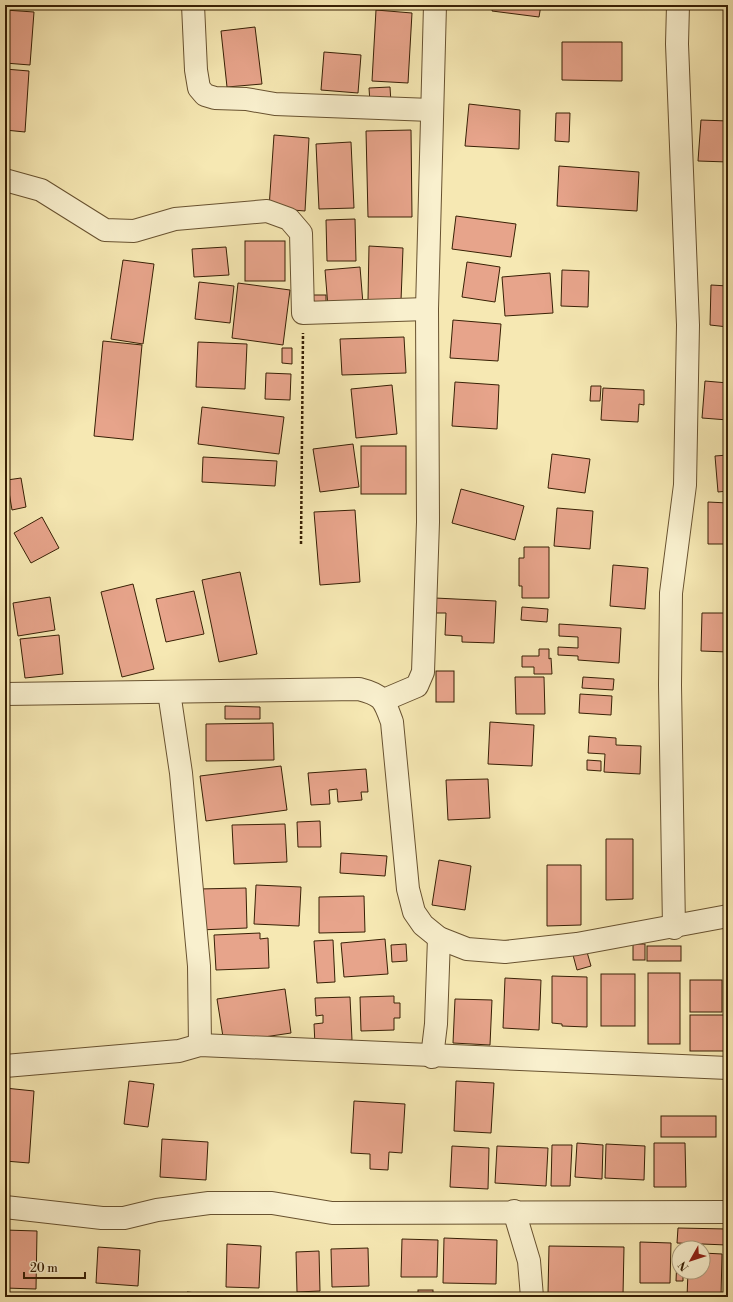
<svg xmlns="http://www.w3.org/2000/svg" width="733" height="1302" font-family="'Libre Bodoni',serif">
<rect width="100%" height="100%" fill="#f6e8b3"/>
<filter id="stains"><feTurbulence type="fractalNoise" baseFrequency=".005" numOctaves="4"/><feColorMatrix values="0 0 0 0 .2 0 0 0 0 .09 0 0 0 0 .02 0 0 0 .5 -.17"/></filter>
<radialGradient id="worn" r=".72"><stop offset=".6" stop-color="#630" stop-opacity="0"/><stop offset="1" stop-color="#630" stop-opacity=".3"/></radialGradient>
<!-- building -->
<g fill="#e7a48b" stroke="#382005">
<rect x="5" y="5" width="32" height="2"/>
<path d="M493 5H541L539 17 492 11Z"/>
<path d="M5 10 34 12 30 65 5 63Z"/>
<path d="M376 10 412 13 408 83 372 81Z"/>
<path d="M255 27 262 84 227 87 221 31Z"/>
<path d="M562 42H622V81L562 80Z"/>
<path d="M324 52 361 55 358 93 321 90Z"/>
<path d="M5 69 29 71 25 132 5 130Z"/>
<path d="M390 87 391 103H370L369 88Z"/>
<path d="M469 104 520 110 519 149 465 146Z"/>
<path d="M556 113H570L569 142 555 141Z"/>
<path d="M701 120 728 121V162L698 161Z"/>
<path d="M411 130 412 217H368L366 131Z"/>
<path d="M274 135 309 138 305 211 269 208Z"/>
<path d="M351 142 354 208 319 209 316 144Z"/>
<path d="M559 166 639 172 637 211 557 206Z"/>
<path d="M456 216 516 224 511 257 452 249Z"/>
<path d="M355 219 356 261H327L326 220Z"/>
<rect x="245" y="241" width="40" height="40"/>
<path d="M369 246 403 248 401 301 368 300Z"/>
<path d="M226 247 229 275 194 277 192 249Z"/>
<path d="M123 260 154 264 143 344 111 339Z"/>
<path d="M467 262 500 267 495 302 462 297Z"/>
<path d="M360 267 363 304 328 307 325 270Z"/>
<path d="M562 270 589 271 588 307 561 306Z"/>
<path d="M550 273 553 313 505 316 502 277Z"/>
<path d="M199 282 234 286 230 323 195 319Z"/>
<path d="M238 283 290 290 283 345 232 338Z"/>
<path d="M711 285 728 286V327L710 325Z"/>
<rect x="313" y="295" width="13" height="15"/>
<path d="M453 320 501 324 498 361 450 358Z"/>
<path d="M404 337 406 373 342 375 340 339Z"/>
<path d="M103 341 142 345 133 440 94 436Z"/>
<path d="M198 342 247 344 245 389 196 387Z"/>
<path d="M282 348H292V364L282 363Z"/>
<path d="M266 373 291 374 290 400 265 399Z"/>
<path d="M705 381 728 383V420L702 418Z"/>
<path d="M455 382 499 385 497 429 452 426Z"/>
<path d="M392 385 397 434 356 438 351 389Z"/>
<path d="M591 386H601L600 401H590Z"/>
<path d="M603 388 644 390V405L639 404 638 422 601 420Z"/>
<path d="M202 407 284 417 279 454 198 444Z"/>
<path d="M353 444 359 487 320 492 313 449Z"/>
<rect x="361" y="446" width="45" height="48"/>
<path d="M552 454 590 459 585 493 548 488Z"/>
<path d="M728 455V491L718 492 715 456Z"/>
<path d="M203 457 277 461 275 486 202 482Z"/>
<path d="M21 478 26 507 12 510 7 480Z"/>
<path d="M461 489 524 506 515 540 452 523Z"/>
<path d="M708 502 728 503V544H708Z"/>
<path d="M557 508 593 511 590 549 554 546Z"/>
<path d="M355 510 360 582 320 585 314 512Z"/>
<path d="M42 517 59 548 31 563 14 533Z"/>
<path d="M524 547H549V598H522V586H519V558H524Z"/>
<path d="M613 565 648 568 645 609 610 606Z"/>
<path d="M240 572 257 654 219 662 202 580Z"/>
<path d="M133 584 154 669 122 677 101 592Z"/>
<path d="M194 591 204 634 166 642 156 599Z"/>
<path d="M50 597 55 630 18 636 13 603Z"/>
<path d="M435 598 496 601 494 643 462 642V636L445 635 446 613H434Z"/>
<path d="M522 607 548 609 547 622 521 620Z"/>
<path d="M702 613H728V652L701 651Z"/>
<path d="M559 624 621 628 619 663 578 660V656L558 655V647L578 648V637L559 636Z"/>
<path d="M59 635 63 674 25 678 20 639Z"/>
<path d="M539 649H549V659L551 658 552 674H534V667H522V656H539Z"/>
<rect x="436" y="671" width="18" height="31"/>
<path d="M515 677H544L545 714H516Z"/>
<path d="M583 677 614 679 613 690 582 688Z"/>
<path d="M580 694 612 696 611 715 579 713Z"/>
<path d="M225 706 260 707V719H225Z"/>
<path d="M490 722 534 725 532 766 488 764Z"/>
<path d="M273 723 274 760 206 761V724Z"/>
<path d="M589 736 616 738V745L641 746 640 774 604 772 605 754 588 753Z"/>
<path d="M587 760 601 761V771L587 770Z"/>
<path d="M281 766 287 810 206 821 200 776Z"/>
<path d="M366 769 368 792H361L362 800 338 802 337 789 329 790 330 804 311 805 308 773Z"/>
<path d="M488 779 490 818 448 820 446 780Z"/>
<path d="M320 821 321 847H298L297 822Z"/>
<path d="M285 824 287 862 234 864 232 825Z"/>
<path d="M606 839H633V899L606 900Z"/>
<path d="M341 853 387 856 385 876 340 873Z"/>
<path d="M439 860 471 866 465 910 432 905Z"/>
<path d="M547 865H581V925L547 926Z"/>
<path d="M256 885 301 887 299 926 254 924Z"/>
<path d="M246 888 247 928 199 930 198 889Z"/>
<path d="M364 896 365 932 319 933V897Z"/>
<path d="M260 933V939L268 938 269 968 216 970 214 935Z"/>
<path d="M385 939 388 974 344 977 341 943Z"/>
<path d="M333 940 335 982 317 983 314 941Z"/>
<path d="M406 944 407 961 392 962 391 945Z"/>
<rect x="633" y="944" width="12" height="16"/>
<rect x="647" y="946" width="34" height="15"/>
<path d="M587 952 591 966 577 970 573 955Z"/>
<rect x="648" y="973" width="32" height="71"/>
<rect x="601" y="974" width="34" height="52"/>
<path d="M552 976 587 977V1027L562 1026V1024L552 1023Z"/>
<path d="M505 978 541 980 539 1030 503 1028Z"/>
<rect x="690" y="980" width="32" height="32"/>
<path d="M285 989 291 1033 224 1043 217 999Z"/>
<path d="M394 996V1003H400V1018H394V1030L361 1031 360 997Z"/>
<path d="M350 997 352 1040 315 1045 314 1024 323 1023V1015L316 1016 315 998Z"/>
<path d="M455 999 492 1000 490 1045 453 1043Z"/>
<rect x="690" y="1015" width="34" height="36"/>
<path d="M129 1081 154 1084 148 1127 124 1124Z"/>
<path d="M456 1081 494 1083 491 1133 454 1131Z"/>
<path d="M5 1088 34 1091 29 1163 5 1161Z"/>
<path d="M354 1101 405 1104 402 1153 389 1152 388 1170 370 1169V1154L351 1153Z"/>
<rect x="661" y="1116" width="55" height="21"/>
<path d="M162 1139 208 1142 206 1180 160 1177Z"/>
<path d="M577 1143 603 1145 602 1179 575 1177Z"/>
<path d="M654 1143H685L686 1187H654Z"/>
<path d="M606 1144 645 1146 644 1180 605 1178Z"/>
<path d="M552 1145H572L570 1186H551Z"/>
<path d="M452 1146 489 1148 488 1189 450 1187Z"/>
<path d="M497 1146 548 1148 546 1186 495 1183Z"/>
<path d="M678 1228 727 1229V1245L677 1243Z"/>
<path d="M5 1230 37 1231 36 1289 5 1288Z"/>
<path d="M444 1238 497 1240 496 1284 443 1283Z"/>
<path d="M402 1239 438 1240 437 1277H401Z"/>
<path d="M640 1242 671 1243 670 1283H640Z"/>
<path d="M227 1244 261 1246 259 1288 226 1287Z"/>
<path d="M549 1246 624 1247 623 1295 548 1294Z"/>
<path d="M98 1247 140 1250 138 1286 96 1283Z"/>
<path d="M368 1248 369 1286 332 1287 331 1249Z"/>
<path d="M319 1251 320 1291 297 1292 296 1252Z"/>
<path d="M703 1253 722 1254 721 1297H687L688 1272H703Z"/>
<path d="M677 1258H679V1272H683V1281H676Z"/>
<rect x="418" y="1290" width="15" height="7"/>
<path d="M187 1292 197 1293 196 1297H186Z"/>
<path d="M329 1294 365 1296V1297H328Z"/>
<path d="M375 1294H414V1297H376Z"/>
<path d="M445 1295 501 1297H445Z"/>
</g>
<g fill="none" stroke-linecap="round" stroke-linejoin="round">
<defs>
<g id="street">
<path d="M193 5 196 70 199 88 205 95 215 98 246 99 275 104 431 110"/>
<path d="M5 180 41 190 105 230 134 231 175 219 267 211 289 219 301 233 303 313 427 309"/>
<path d="M169 692 181 773 199 966 200 1045"/>
<path d="M5 694 359 689C383 695 384 700 392 722L408 889 414 912 423 925 439 938 467 949 505 952 577 944 728 916"/>
<path d="M384 700 417 686 423 672 428 522 427 309 435 5"/>
<path d="M674 928 670 685 671 593 685 485 688 325 677 44 678 5"/>
<path d="M432 1057 436 1024 439 938"/>
<path d="M5 1066 179 1051 200 1045 728 1068"/>
<path d="M5 1207 102 1218H124L157 1210 209 1203H272L332 1213 728 1212"/>
<path d="M514 1211 529 1261 532 1297"/>
</g>
</defs>
<!-- street casing -->
<use href="#street" stroke="#685230" stroke-width="24"/>
<!-- path -->
<path stroke="#382005" stroke-width="2.5" stroke-dasharray="3 2" stroke-linecap="butt" d="M301 544 303 333"/>
<!-- street -->
<use href="#street" stroke="#f9f0ce" stroke-width="22"/>
</g>
<!-- margin -->
<rect width="733" height="1302" fill="none" stroke="#f6e8b3" stroke-width="20"/>
<rect x="6" y="6" width="721" height="1290" fill="none" stroke="#382005" stroke-width="2"/>
<rect x="10" y="10" width="713" height="1282" fill="none" stroke="#382005"/>
<!-- north arrow -->
<g transform="translate(691 1260) rotate(231)"><circle r="19" fill="#f9f0ce" stroke="#ac9d7e"/>
<path d="M0-3L7 15L0 10L-7 15Z" fill="#8f2418"/>
<text y="-6" font-size="11" font-weight="bold" text-anchor="middle" fill="#382005">N</text>
</g>
<!-- scale -->
<path d="M24 1272v6h61v-6" fill="none" stroke="#382005" stroke-width="2"/>
<text x="30" y="1272" font-size="12" fill="#382005" stroke="#f9f0ce" stroke-width="3" paint-order="stroke">20 m</text>
<rect width="100%" height="100%" filter="url(#stains)"/>
<rect width="100%" height="100%" fill="url(#worn)"/>
</svg>
